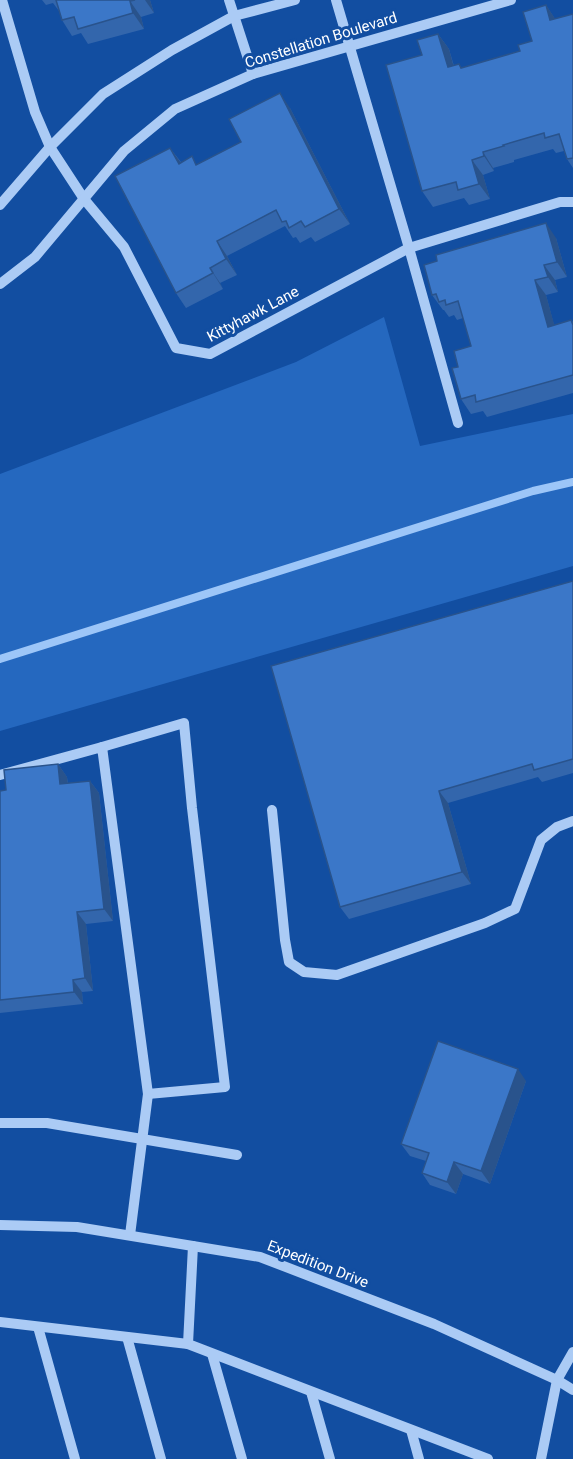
<svg xmlns="http://www.w3.org/2000/svg" width="573" height="1459" font-family="Roboto,sans-serif">
<rect width="100%" height="100%" fill="#124ea1"/>
<!-- green -->
<path fill="#2568bf" d="M384 317 420 446 573 414V566L0 731V474L296 362Z"/>
<g fill="none" stroke-linecap="round" stroke-linejoin="round">
<!-- stream -->
<path stroke="#9dc6f8" stroke-width="8" d="M0 659 533 491 573 482"/>
<!-- minor -->
<g stroke="#abcbf5" stroke-width="10">
<path d="M2 0 35 112 50 147 84 199 124 247 176 348 210 354 409 248 560 202H573"/>
<path d="M229 0 253 74"/>
<path d="M336 0 409 248 458 423"/>
<path d="M0 205 50 147 103 94 172 50 234 16 295 0"/>
<path d="M0 284 35 257 124 151 175 109 253 74 511 0"/>
<path d="M102 747 184 723 192 808 225 1087 148 1094"/>
<path d="M0 775 102 747 148 1094 130 1235"/>
<path d="M272 810 285 940 289 962 304 972 337 975 485 923 515 909 541 840 557 827 573 821"/>
<path d="M0 1123H47L237 1155"/>
<path d="M0 1225 77 1227 260 1257 434 1324 557 1380 573 1390"/>
<path d="M193 1246 188 1344 488 1459"/>
<path d="M0 1322 188 1344"/>
<path d="M38 1327 75 1459"/>
<path d="M127 1337 161 1459"/>
<path d="M212 1354 242 1459"/>
<path d="M311 1392 330 1459"/>
<path d="M411 1430 419 1459"/>
<path d="M541 1459 557 1380 573 1352"/>
</g>
</g>
<!-- wall -->
<g fill="#3366ac">
<path d="M42 0H150L154 13 141 17 144 29 88 44 81 33 72 36 62 20 59 11 53 3 46 5Z"/>
<path d="M546 5 555 19 573 14V168L567 159 564 151 556 153 553 149 514 160V162L493 168 494 171 483 175 490 199 469 205 464 198 433 207 422 191V55L438 34 449 49 454 66 462 68 520 51 532 41Z"/>
<path d="M290 108 350 224 315 242 311 237 300 243 296 237 293 238 285 226 227 256 237 275 220 283 223 289 186 308 176 293 170 148 181 162 198 165 241 142Z"/>
<path d="M556 238 567 277 555 280 558 292 546 295 554 325 571 320 573 322V393L487 417 483 411 471 414 461 399 458 367 471 346 463 318 457 320 454 315 449 317 444 310H443L432 295Z"/>
<path d="M573 581V773L542 782 538 777 448 803 471 884 349 919 340 907Z"/>
<path d="M58 764 67 777 68 784 90 781 99 793 113 921 86 924 93 991 82 992 83 1004 0 1013V791L6 790Z"/>
<path d="M526 1081 490 1184 463 1174 456 1194 430 1185 422 1173 426 1161 410 1156 401 1144Z"/>
</g>
<!-- shaded-wall -->
<g fill="#29538c">
<path d="M145 0H150L154 13Z"/>
<path d="M130 1 141 17 144 29 133 13Z"/>
<path d="M546 5 556 20H550Z"/>
<path d="M438 34 449 49 458 83 448 67Z"/>
<path d="M280 93 290 108 350 224 339 209Z"/>
<path d="M170 148 181 163 179 164Z"/>
<path d="M483 152 493 168 494 171 484 156Z"/>
<path d="M472 160 483 175 490 199 479 184Z"/>
<path d="M546 223 556 238 567 277 557 262Z"/>
<path d="M217 241 227 256 237 275 226 259Z"/>
<path d="M544 265 555 280 558 292 548 277Z"/>
<path d="M210 268 220 283 223 289 213 273Z"/>
<path d="M535 280 546 295 559 342 548 327Z"/>
<path d="M58 764 67 777 69 797 60 784Z"/>
<path d="M90 781 99 793 113 921 104 909Z"/>
<path d="M439 791 448 803 471 884 462 872Z"/>
<path d="M77 912 86 924 93 991 85 978Z"/>
<path d="M73 980 82 992 83 1004 74 992Z"/>
<path d="M518 1069 526 1081 490 1184 481 1171Z"/>
<path d="M454 1162 463 1174 456 1194 447 1182Z"/>
</g>
<!-- building -->
<g fill="#3b77c8" stroke="#29538c" stroke-width="1.5">
<path d="M56 0H135L130 1 133 13 78 29 74 17 62 20Z"/>
<path d="M546 5 550 20 573 14V158L567 159 559 134 545 138 544 133 503 145 504 146 483 152 484 156 472 160 479 184 458 190 456 182 422 191 386 65 422 55 417 40 438 34 448 67 459 64 461 68 520 51 518 45 532 41 523 12Z"/>
<path d="M280 93 339 209 305 227 301 221 289 228 286 221 282 222 276 210 217 241 226 259 210 268 213 273 176 293 115 176 170 148 179 164 192 156 196 165 241 142 229 119Z"/>
<path d="M546 223 557 262 544 265 548 277 535 280 548 327 571 320 573 325V375L476 402 475 395 461 399 452 368 458 367 454 351 471 346 458 301 446 305 445 300 439 302 436 294 432 295 424 265 437 261 436 255Z"/>
<path d="M573 581V759L534 770 532 764 439 791 462 872 340 907 271 666Z"/>
<path d="M58 764 60 784 90 781 104 909 77 912 85 978 73 980 74 992 0 1000V791L6 790 4 770Z"/>
<path d="M438 1041 518 1069 481 1171 454 1162 447 1182 422 1173 429 1153 401 1144Z"/>
</g>
<g text-anchor="middle" stroke-width="6" stroke-linejoin="round" paint-order="stroke">
<!-- street labels -->
<g font-size="15" fill="#fff" stroke="#124ea1">
<text transform="translate(321 40) rotate(-17)" y="5">Constellation Boulevard</text>
<text transform="translate(253 314) rotate(-28)" y="5">Kittyhawk Lane</text>
<text transform="translate(318 1264) rotate(21)" y="5">Expedition Drive</text>
</g>
</g>
</svg>
